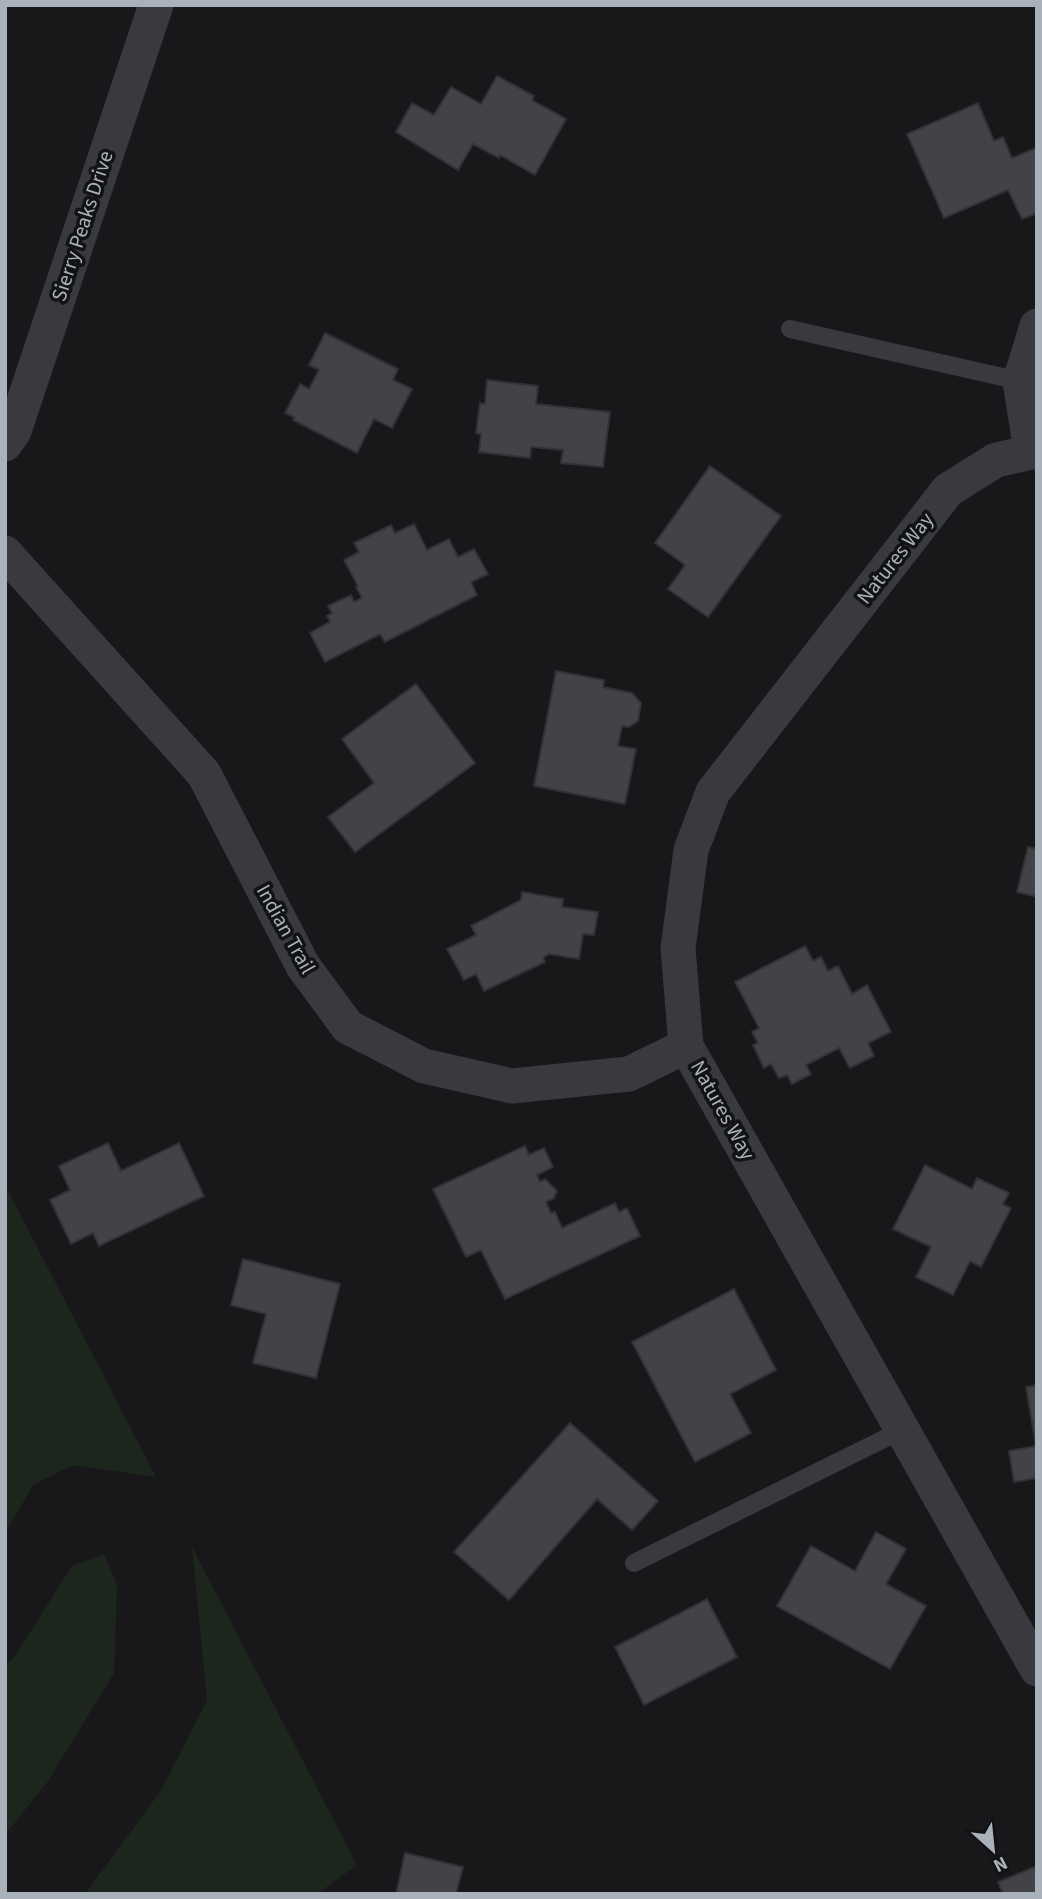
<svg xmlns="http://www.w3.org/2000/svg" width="1042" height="1899" font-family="'Source Sans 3',sans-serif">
<rect width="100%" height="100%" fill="#18181a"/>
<!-- green -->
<g fill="#1d261d">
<path d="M5 1185 156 1477 73 1465 33 1485 5 1534Z"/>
<path d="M192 1547 357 1865 317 1894H85L162 1789 207 1700Z"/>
<path d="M104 1554 117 1585 114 1673 48 1781 5 1835V1664L13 1659 72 1566Z"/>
</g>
<!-- building -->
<g fill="#424347" stroke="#313236" stroke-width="2">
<path d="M497 76 534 96 532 100 566 119 535 175 500 155 499 158 473 144 458 170 396 132 412 103 434 115 451 87 481 104Z"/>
<path d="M978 103 994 141 1003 137 1012 158 1036 148 1037 213 1022 219 1008 190 944 218 907 134Z"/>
<path d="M325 333 398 369 393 380 412 389 392 428 374 419 357 453 293 420 294 417 285 413 300 384 309 389 319 370 309 365Z"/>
<path d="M487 380 538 386 536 404 610 412 603 467 561 463 563 450 531 447 530 458 479 452 481 434 476 433 480 403 485 404Z"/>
<path d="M710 466 781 516 708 617 668 589 685 565 655 543Z"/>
<path d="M414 524 427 550 449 539 458 557 474 549 488 574 471 582 477 595 385 642 380 634 325 662 310 633 330 622 327 616 332 613 328 606 351 595 354 602 362 598 356 587 358 586 344 560 359 552 354 543 391 525 395 533Z"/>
<path d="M556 671 604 680 603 687 632 693 641 703 638 721 629 727 622 726 618 746 636 749 625 804 534 786Z"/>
<path d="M416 684 475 763 355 852 328 817 374 783 342 739Z"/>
<path d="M1028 847 1037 849V897L1017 892Z"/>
<path d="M522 892 563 899 562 907 598 912 594 935 583 934 579 959 549 954 543 958 545 962 484 991 476 974 464 980 447 949 476 935 471 926 521 900Z"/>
<path d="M805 946 813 961 821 957 828 971 838 966 852 994 867 985 891 1032 868 1043 874 1056 850 1068 839 1048 806 1065 811 1074 792 1084 787 1075 779 1078 771 1064 764 1068 753 1045 758 1043 752 1032 759 1028 735 982Z"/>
<path d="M108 1143 121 1171 179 1143 204 1196 99 1246 93 1233 71 1244 50 1200 70 1190 59 1166Z"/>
<path d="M525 1146 529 1155 544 1148 553 1167 537 1175 540 1182 545 1179 557 1191 554 1198 546 1202 551 1213 555 1212 562 1228 615 1203 619 1212 627 1208 640 1236 505 1299 481 1250 466 1257 433 1189Z"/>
<path d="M925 1165 972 1189 977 1178 1009 1193 1003 1204 1011 1208 981 1267 970 1261 953 1295 916 1277 931 1247 893 1229Z"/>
<path d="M243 1259 340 1284 316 1378 253 1363 266 1314 231 1305Z"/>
<path d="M734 1289 776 1370 730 1394 751 1433 695 1462 632 1342Z"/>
<path d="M1037 1385V1478L1014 1482 1009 1451 1036 1446 1026 1387Z"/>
<path d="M570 1423 658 1501 632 1530 597 1499 509 1600 454 1552Z"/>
<path d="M876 1532 906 1549 886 1584 926 1606 890 1669 777 1606 811 1546 855 1571Z"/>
<path d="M707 1599 737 1657 644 1705 615 1647Z"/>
<path d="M405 1853 463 1867 456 1894H396Z"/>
<path d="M1037 1866V1894H1003L998 1882Z"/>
</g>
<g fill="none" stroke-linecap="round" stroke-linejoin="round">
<!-- service -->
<g stroke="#383a3f" stroke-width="18">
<path d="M790 329 1020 381"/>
<path d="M634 1563 902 1430"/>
</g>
<!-- minor -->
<g stroke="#383a3f" stroke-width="35">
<path d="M5 444 14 431 156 5"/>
<path d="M1031 451 1020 381 1037 326"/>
<path d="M1037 451 996 460 948 490 713 792 691 850 678 948 686 1046 1037 1669"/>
<path d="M5 553 204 774 303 966 348 1027 424 1066 512 1086 629 1074 686 1046"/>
</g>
</g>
<g text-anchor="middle" stroke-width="7" stroke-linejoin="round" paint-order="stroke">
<!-- street labels -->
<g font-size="21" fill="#a9b1bb" stroke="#131315">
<text transform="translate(82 226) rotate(-72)" y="7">Sierry Peaks Drive</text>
<text transform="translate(895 558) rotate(-52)" y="7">Natures Way</text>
<text transform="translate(286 929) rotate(61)" y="7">Indian Trail</text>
<text transform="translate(723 1110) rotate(61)" y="7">Natures Way</text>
</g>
</g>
<!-- border -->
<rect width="1042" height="1899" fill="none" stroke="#a9b1bb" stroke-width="14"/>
<!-- north arrow -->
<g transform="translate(993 1850) rotate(153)" stroke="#131315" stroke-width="5" paint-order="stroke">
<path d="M0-5L12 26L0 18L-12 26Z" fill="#a9b1bb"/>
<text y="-10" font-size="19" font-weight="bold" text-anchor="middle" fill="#a9b1bb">N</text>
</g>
</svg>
